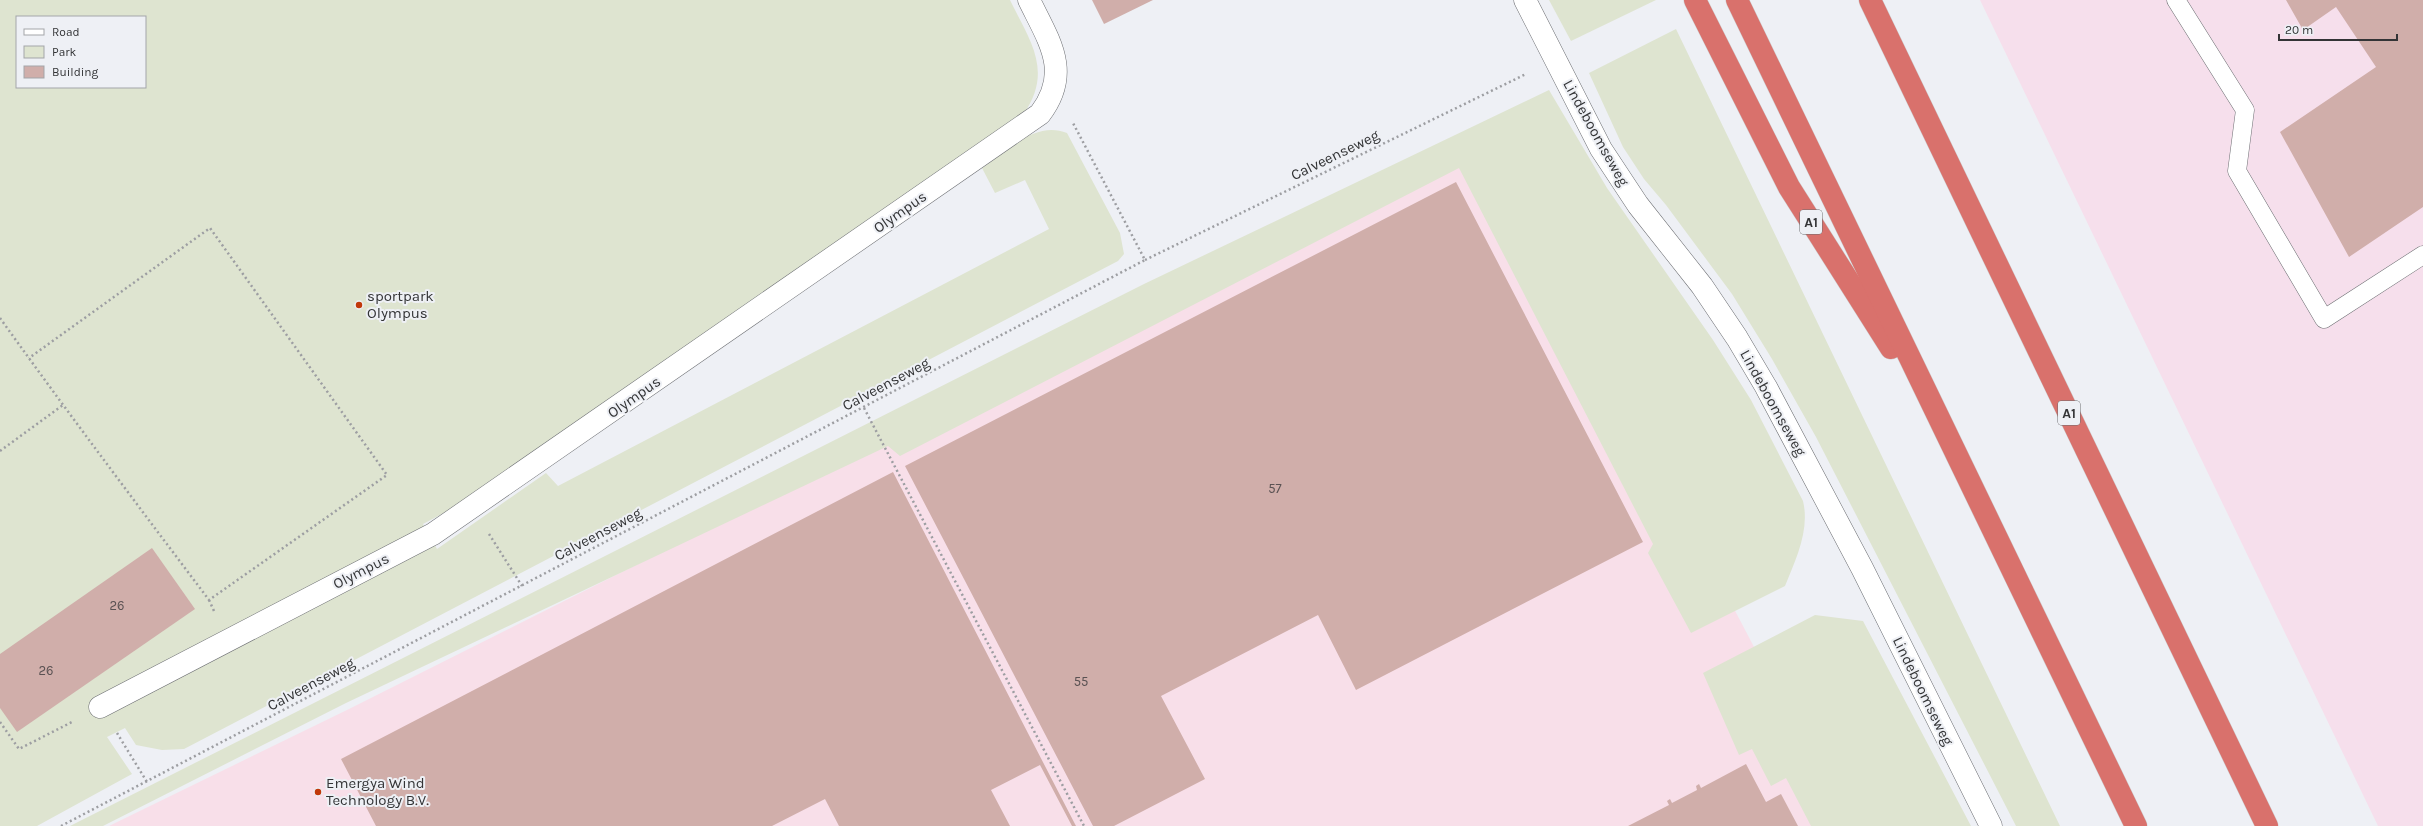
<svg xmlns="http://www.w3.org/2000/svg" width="2423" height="826" font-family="Karla,sans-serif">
<rect width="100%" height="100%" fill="#eef0f5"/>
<!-- commercial -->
<path fill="#f6dfec" d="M1980 0H2423V826H2378Z"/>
<!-- industrial -->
<path fill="#f8dfe9" d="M1487 138 1848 826H109L349 709Z"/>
<!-- green -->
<g fill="#dee4d0" fill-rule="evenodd">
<path d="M0 0H1010C1030 41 1054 71 1023 115L457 506 423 524 437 549 546 473 558 486 1049 229 1025 180 995 193 982 168C1006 151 1036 120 1067 133L1120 233 1124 254 1118 261 184 749 162 750 136 745 125 728 107 737 132 774 37 826H0ZM17 17H145V87H17Z"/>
<path d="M1549 0H1656L1571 41Z"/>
<path d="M1676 29 2060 826H2016L1816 437 1772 359 1732 294 1666 205 1644 179 1623 147 1589 73Z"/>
<path d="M1549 90 1607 188 1713 340 1751 400 1803 501C1810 530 1796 559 1785 586L1691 633 1648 553 1653 544 1459 168 900 456 888 446 346 703 103 826H70L1144 284Z"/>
<path d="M1815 615 1863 621 1971 826H1811L1786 778 1771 786 1752 749 1739 755 1703 673Z"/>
</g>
<!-- building -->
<g fill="#d0aeaa">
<path d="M1092 0H1153L1104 24Z"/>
<path d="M2286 0H2423V207L2349 257 2280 132 2376 67 2336 7 2303 30Z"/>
<path d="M1456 182 1643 542 1356 690 1318 615 1161 696 1205 779 1114 826H1093L905 466Z"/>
<path d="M893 472 1076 826H1072L1040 765 991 790 1010 826H839L825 799 772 826H376L341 759Z"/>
<path d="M152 548 195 609 17 732 0 708V654Z"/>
<path d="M1746 764 1766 802 1781 794 1798 826H1628L1669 805 1667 801 1670 799 1672 803 1697 790 1696 786 1699 784 1701 788Z"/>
</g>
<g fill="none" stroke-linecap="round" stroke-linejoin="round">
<defs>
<path id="lane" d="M2176 0 2245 110 2237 171 2324 319 2423 255"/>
<g id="street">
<path d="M1525 0 1601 149 1638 205 1702 286 1737 338 1766 387 1862 568 1991 826"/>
<path d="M100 707 433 534 1040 114C1072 72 1049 41 1029 0"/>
</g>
<g id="highway">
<path d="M1695 0 1789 187 1891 348"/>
<path d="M1737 0 2136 826"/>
<path d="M1870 0 2267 826"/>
</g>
</defs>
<!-- lane casing -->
<use href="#lane" stroke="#6c6e72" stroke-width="19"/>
<!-- street casing -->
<use href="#street" stroke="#6c6e72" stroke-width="23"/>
<!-- highway casing -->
<use href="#highway" stroke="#cececf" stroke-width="23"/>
<!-- path -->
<g stroke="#9d9ea2" stroke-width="2.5" stroke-dasharray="2 3" stroke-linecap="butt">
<path d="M1145 260 1526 74"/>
<path d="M0 318C68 413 139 507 209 600L387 475 210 228 29 358"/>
<path d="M864 408 1084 826"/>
<path d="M0 451 63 405"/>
<path d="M489 534 522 586"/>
<path d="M209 600 214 611"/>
<path d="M0 722 19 749 72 722"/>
<path d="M117 733 147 782"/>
<path d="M61 826 1145 260 1073 123"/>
</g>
<!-- lane -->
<use href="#lane" stroke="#fff" stroke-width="18"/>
<!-- street -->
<use href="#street" stroke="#fff" stroke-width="22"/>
<!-- highway -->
<use href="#highway" stroke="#d9716c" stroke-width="22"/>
</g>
<!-- markers -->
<g fill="#c1380a" stroke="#eef0f5" stroke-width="1.5">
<circle cx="359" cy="305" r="4"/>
<circle cx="318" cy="792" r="4"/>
</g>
<g text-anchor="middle" stroke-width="4" stroke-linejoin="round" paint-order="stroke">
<!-- number labels -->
<g font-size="13" fill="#5a5253">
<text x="1275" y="493">57</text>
<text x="117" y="610">26</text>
<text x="46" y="675">26</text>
<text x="1081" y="686">55</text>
</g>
<!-- shield labels -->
<g fill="#eef0f5" stroke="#6b6c6f" stroke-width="1">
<rect x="1800" y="210" width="22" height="24" rx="3"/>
<rect x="2058" y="401" width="22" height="24" rx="3"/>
</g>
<g font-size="14" font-weight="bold" fill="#333436">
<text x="1811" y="227">A1</text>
<text x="2069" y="418">A1</text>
</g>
<!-- street labels -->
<g font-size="15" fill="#333436" stroke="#eef0f5">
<text transform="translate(1596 133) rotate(61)" y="5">Lindeboomseweg</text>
<text transform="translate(1335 155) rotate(-26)" y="5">Calveenseweg</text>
<text transform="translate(900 212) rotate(-35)" y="5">Olympus</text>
<text transform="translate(886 384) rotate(-28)" y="5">Calveenseweg</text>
<text transform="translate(634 397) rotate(-35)" y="5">Olympus</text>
<text transform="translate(1773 403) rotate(61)" y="5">Lindeboomseweg</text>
<text transform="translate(598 534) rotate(-28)" y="5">Calveenseweg</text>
<text transform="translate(361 571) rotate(-27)" y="5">Olympus</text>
<text transform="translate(311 684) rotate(-28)" y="5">Calveenseweg</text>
<text transform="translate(1923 691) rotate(64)" y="5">Lindeboomseweg</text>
</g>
<!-- poi labels -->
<g font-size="15" fill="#333436" stroke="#eef0f5" text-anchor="start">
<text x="367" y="301">sportpark<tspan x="367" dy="17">Olympus</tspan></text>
<text x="326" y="788">Emergya Wind<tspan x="326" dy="17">Technology B.V.</tspan></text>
</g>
</g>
<!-- legend -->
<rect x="16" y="16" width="130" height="72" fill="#eef0f5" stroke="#a3a5a9"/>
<rect x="24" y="29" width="20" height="6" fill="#ffffff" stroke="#a3a5a9"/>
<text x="52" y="36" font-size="12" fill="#333436">Road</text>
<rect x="24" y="46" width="20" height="12" fill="#dee4d0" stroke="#a3a5a9"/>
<text x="52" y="56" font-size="12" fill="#333436">Park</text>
<rect x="24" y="66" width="20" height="12" fill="#d0aeaa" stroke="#a3a5a9"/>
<text x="52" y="76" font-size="12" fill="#333436">Building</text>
<!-- scale -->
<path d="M2279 34v6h118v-6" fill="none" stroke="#333436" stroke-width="2"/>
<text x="2285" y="34" font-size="12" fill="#333436" stroke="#eef0f5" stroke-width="3" paint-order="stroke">20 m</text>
</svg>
